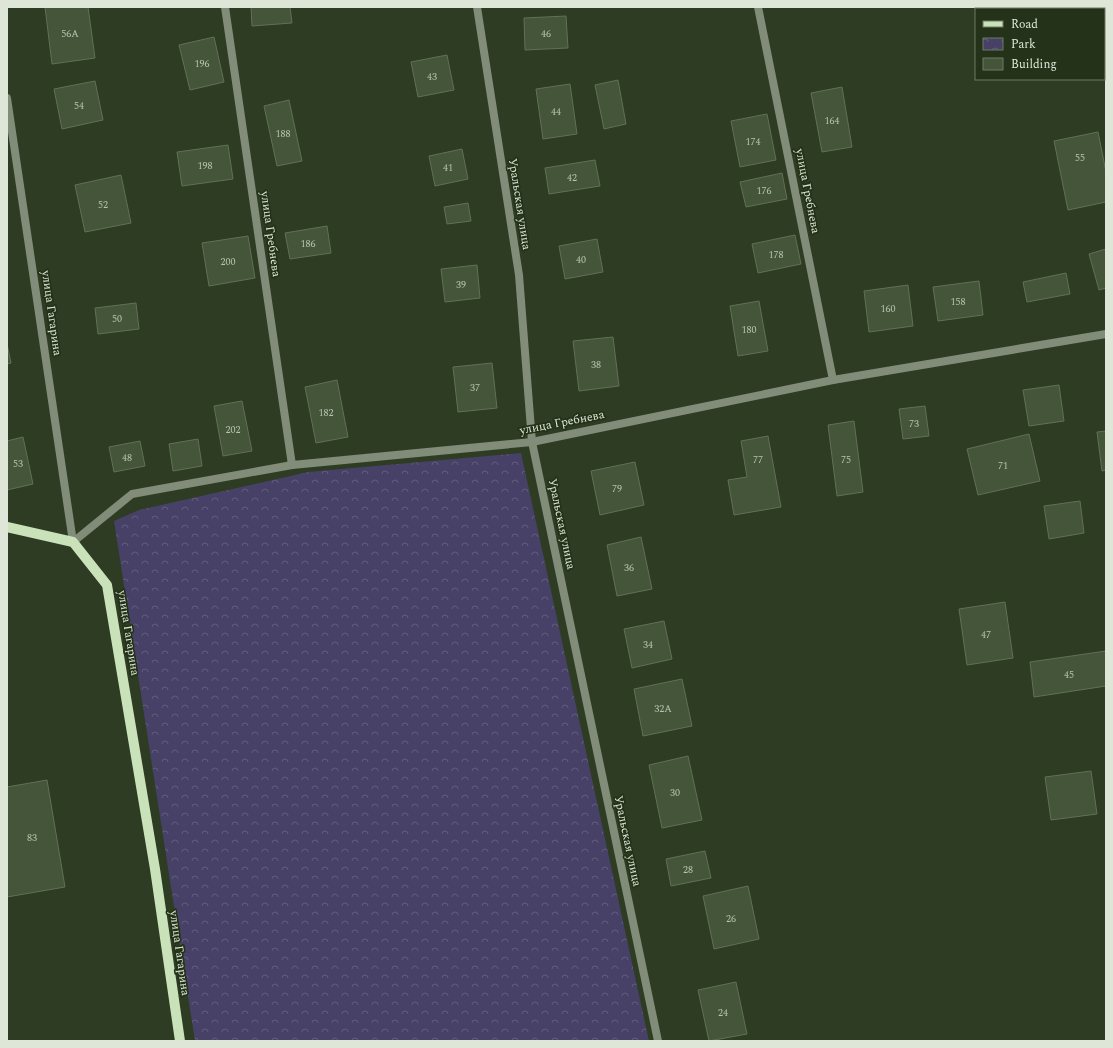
<svg xmlns="http://www.w3.org/2000/svg" width="1113" height="1048" font-family="Spectral,serif">
<defs>
<pattern id="park-crowns" width="20" height="18" patternUnits="userSpaceOnUse"><rect width="20" height="18" fill="#484167"/><path d="M2 6a3 3 0 1 1 6 0M12 15a3 3 0 1 1 6 0" fill="none" stroke="#625c7c"/></pattern>
</defs>
<rect width="100%" height="100%" fill="#2d3c22"/>
<!-- park -->
<path fill="url(#park-crowns)" d="M521 453 649 1041H195L114 521 139 510 308 472Z"/>
<!-- building -->
<g fill="#45553a" stroke="#607155">
<path d="M45 7H88L95 58 52 64Z"/>
<path d="M251 7H290L292 23 252 26Z"/>
<path d="M1020 7H1058L1059 9H1020Z"/>
<path d="M566 16 568 48 525 50 524 18Z"/>
<path d="M214 37 224 82 190 90 179 45Z"/>
<path d="M447 55 454 90 418 97 411 62Z"/>
<path d="M618 80 626 124 604 129 595 85Z"/>
<path d="M95 81 103 120 62 129 54 89Z"/>
<path d="M570 84 577 134 543 139 536 89Z"/>
<path d="M842 87 852 147 822 152 811 93Z"/>
<path d="M289 100 302 161 277 166 264 106Z"/>
<path d="M767 114 776 160 740 167 731 121Z"/>
<path d="M1098 132 1106 172V202L1068 210 1054 141Z"/>
<path d="M228 145 233 179 182 186 177 152Z"/>
<path d="M462 149 468 179 435 186 429 156Z"/>
<path d="M595 160 600 186 549 194 545 168Z"/>
<path d="M782 173 787 199 746 207 740 182Z"/>
<path d="M121 175 131 223 85 232 75 185Z"/>
<path d="M468 203 471 221 447 224 444 207Z"/>
<path d="M327 226 331 253 290 259 285 233Z"/>
<path d="M795 235 801 264 758 273 752 244Z"/>
<path d="M248 236 255 278 209 286 202 243Z"/>
<path d="M597 239 603 272 565 279 559 246Z"/>
<path d="M1106 249V288L1099 290 1089 254Z"/>
<path d="M477 265 480 298 445 302 441 269Z"/>
<path d="M1066 273 1070 294 1027 302 1023 282Z"/>
<path d="M979 281 983 315 938 321 933 287Z"/>
<path d="M908 285 913 326 869 332 864 291Z"/>
<path d="M759 301 768 351 738 356 730 306Z"/>
<path d="M136 303 139 329 98 334 95 308Z"/>
<path d="M613 337 619 386 579 391 573 341Z"/>
<path d="M7 344 11 363 7 364Z"/>
<path d="M492 363 497 408 458 412 453 367Z"/>
<path d="M337 380 348 437 316 443 305 387Z"/>
<path d="M1059 385 1064 421 1029 426 1023 390Z"/>
<path d="M242 401 252 451 223 456 214 406Z"/>
<path d="M925 406 929 436 903 439 899 409Z"/>
<path d="M854 421 863 492 837 496 828 425Z"/>
<path d="M1106 431V470L1102 471 1097 432Z"/>
<path d="M1029 434 1040 481 978 495 967 449Z"/>
<path d="M768 436 781 507 734 515 728 480 747 477 741 441Z"/>
<path d="M23 437 33 484 7 490V441Z"/>
<path d="M198 439 202 466 173 471 169 444Z"/>
<path d="M140 441 145 466 114 472 109 447Z"/>
<path d="M635 462 644 505 600 515 591 471Z"/>
<path d="M1080 501 1084 533 1049 539 1044 506Z"/>
<path d="M641 537 652 589 617 596 607 545Z"/>
<path d="M1005 602 1013 658 967 665 959 609Z"/>
<path d="M664 621 672 659 632 668 624 629Z"/>
<path d="M1106 651V686L1034 697 1030 662Z"/>
<path d="M682 679 692 726 643 736 634 689Z"/>
<path d="M688 756 702 820 662 828 649 765Z"/>
<path d="M1091 771 1097 814 1051 820 1045 777Z"/>
<path d="M47 780 65 887 7 897V787Z"/>
<path d="M705 851 711 878 671 886 666 859Z"/>
<path d="M748 886 759 939 714 949 703 896Z"/>
<path d="M736 982 747 1034 709 1041 698 990Z"/>
</g>
<g fill="none" stroke-linecap="round" stroke-linejoin="round">
<!-- street -->
<g stroke="#818c79" stroke-width="8">
<path d="M225 7 292 465"/>
<path d="M477 7 519 275 532 442 658 1041"/>
<path d="M758 7 833 380"/>
<path d="M1104 13 1106 21"/>
<path d="M7 98 73 542"/>
<path d="M73 542 132 494 292 465 532 442 833 380 1106 334"/>
</g>
<!-- primary -->
<path stroke="#cae2b9" stroke-width="10" d="M7 527 73 542 107 585 155 869 180 1041"/>
</g>
<g text-anchor="middle" stroke-width="3.5" stroke-linejoin="round" paint-order="stroke">
<!-- number labels -->
<g font-size="10" fill="#b8c2b0">
<text x="70" y="37">56А</text>
<text x="546" y="37">46</text>
<text x="202" y="67">196</text>
<text x="432" y="80">43</text>
<text x="79" y="109">54</text>
<text x="556" y="115">44</text>
<text x="832" y="124">164</text>
<text x="283" y="137">188</text>
<text x="753" y="145">174</text>
<text x="1080" y="161">55</text>
<text x="205" y="169">198</text>
<text x="448" y="171">41</text>
<text x="572" y="181">42</text>
<text x="764" y="194">176</text>
<text x="103" y="208">52</text>
<text x="308" y="247">186</text>
<text x="776" y="258">178</text>
<text x="581" y="263">40</text>
<text x="228" y="265">200</text>
<text x="461" y="288">39</text>
<text x="958" y="305">158</text>
<text x="888" y="312">160</text>
<text x="117" y="322">50</text>
<text x="749" y="333">180</text>
<text x="596" y="368">38</text>
<text x="475" y="391">37</text>
<text x="326" y="416">182</text>
<text x="914" y="427">73</text>
<text x="233" y="433">202</text>
<text x="127" y="461">48</text>
<text x="758" y="463">77</text>
<text x="846" y="463">75</text>
<text x="18" y="467">53</text>
<text x="1003" y="469">71</text>
<text x="617" y="492">79</text>
<text x="629" y="571">36</text>
<text x="986" y="638">47</text>
<text x="648" y="648">34</text>
<text x="1069" y="678">45</text>
<text x="663" y="712">32А</text>
<text x="675" y="796">30</text>
<text x="32" y="841">83</text>
<text x="688" y="873">28</text>
<text x="731" y="922">26</text>
<text x="723" y="1016">24</text>
</g>
<!-- street labels -->
<g font-size="12" fill="#dee7d7" stroke="#233218">
<text transform="translate(808 191) rotate(79)" y="4">улица Гребнева</text>
<text transform="translate(520 204) rotate(81)" y="4">Уральская улица</text>
<text transform="translate(271 234) rotate(82)" y="4">улица Гребнева</text>
<text transform="translate(52 313) rotate(82)" y="4">улица Гагарина</text>
<text transform="translate(562 422) rotate(-11)" y="4">улица Гребнева</text>
<text transform="translate(562 524) rotate(78)" y="4">Уральская улица</text>
<text transform="translate(129 633) rotate(81)" y="4">улица Гагарина</text>
<text transform="translate(628 841) rotate(78)" y="4">Уральская улица</text>
<text transform="translate(180 953) rotate(82)" y="4">улица Гагарина</text>
</g>
</g>
<!-- border -->
<rect width="1113" height="1048" fill="none" stroke="#dee7d7" stroke-width="16"/>
<!-- legend -->
<rect x="975" y="8" width="130" height="72" fill="#233218" stroke="#6e7a64"/>
<rect x="983" y="21" width="20" height="6" fill="#cae2b9" stroke="#6e7a64"/>
<text x="1011" y="28" font-size="12" fill="#dee7d7">Road</text>
<rect x="983" y="38" width="20" height="12" fill="url(#park-crowns)" stroke="#6e7a64"/>
<text x="1011" y="48" font-size="12" fill="#dee7d7">Park</text>
<rect x="983" y="58" width="20" height="12" fill="#45553a" stroke="#6e7a64"/>
<text x="1011" y="68" font-size="12" fill="#dee7d7">Building</text>
</svg>
